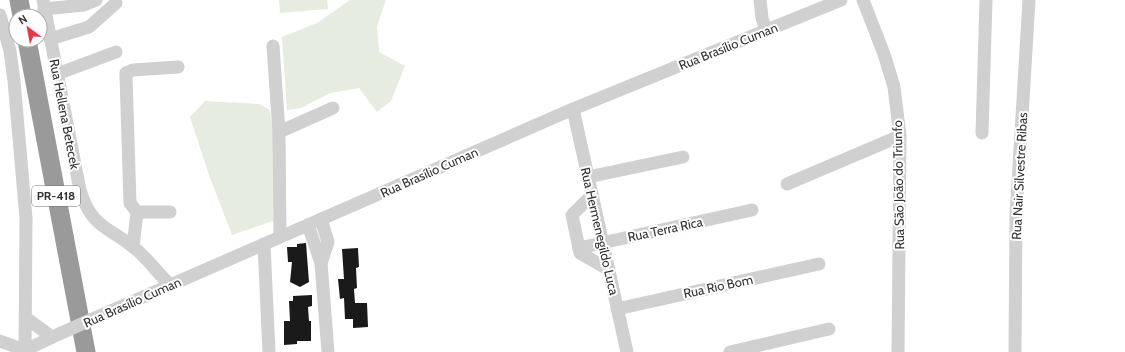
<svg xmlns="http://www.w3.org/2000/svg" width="1125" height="352" font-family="Cabin,sans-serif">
<rect width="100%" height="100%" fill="#fff"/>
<!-- green -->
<g fill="#e6ecdf">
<path d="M279 0H327L328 9 280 13Z"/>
<path d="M350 0H386L377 26 379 52 405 66 391 101 377 112 359 88 330 93 301 108 287 110 282 37 317 23Z"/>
<path d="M205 101 259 104 270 110 275 150 273 221 232 235 209 175 190 117Z"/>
</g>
<!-- building -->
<g fill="#1a1a1a">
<path d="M306 243 309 282 300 287 290 282 292 262H288L287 247H297V244Z"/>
<path d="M358 248 359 267 356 268 357 288 354 289 355 303H367L368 327 353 328V319H345L344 298 340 299 338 279H344L342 249Z"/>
<path d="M312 295V306L308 307 309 321H311V341H297V344L284 345V321H290L289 301H293V296Z"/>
</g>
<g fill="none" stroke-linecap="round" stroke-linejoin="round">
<!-- minor -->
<g stroke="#d0d0d0" stroke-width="13">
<path d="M43 0 80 190C92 230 111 227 138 251 149 261 159 274 170 285"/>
<path d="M760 0 762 18 766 30"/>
<path d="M863 0 884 54 894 87 900 136 898 352"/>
<path d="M44 9 84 5 96 0"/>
<path d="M0 15 10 51 14 81 26 218 25 352"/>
<path d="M50 39 89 27 116 3"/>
<path d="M273 46 279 132 280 237"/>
<path d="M57 74 116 52"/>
<path d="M573 109 627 352"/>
<path d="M279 132 333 108"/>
<path d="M982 133 986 0"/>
<path d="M588 177 683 157"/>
<path d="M787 184 900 136"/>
<path d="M592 195 572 215 579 248 580 253 608 269"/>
<path d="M137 212H170"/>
<path d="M321 219 328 242 321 263"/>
<path d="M308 225 321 263 328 352"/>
<path d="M264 244 269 352"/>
<path d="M133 247 137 212 130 203 126 76V73L133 70 178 67"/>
<path d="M579 248 752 210"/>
<path d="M617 309 819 264"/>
<path d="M26 318 52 337"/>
<path d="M95 318 573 109 841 0"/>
<path d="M0 341 25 350"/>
<path d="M21 352 59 334"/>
<path d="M730 352 829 329"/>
<path d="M1015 352 1016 216 1029 0"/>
</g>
<!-- highway -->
<g stroke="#9a9a9a" stroke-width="19">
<path d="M19 0 22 16"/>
<path d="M27 40 86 352"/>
</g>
<!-- minor-bridge -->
<path stroke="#d0d0d0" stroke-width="13" d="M59 334 95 318"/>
</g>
<g text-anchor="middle" stroke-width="4" stroke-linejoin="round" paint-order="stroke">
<!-- shield labels -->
<rect fill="#fff" stroke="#707070" stroke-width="1" x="32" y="186" width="48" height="20" rx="3"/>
<g font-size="12" font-weight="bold" fill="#333">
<text x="56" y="200">PR-418</text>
</g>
<!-- street labels -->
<g font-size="13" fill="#333" stroke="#fff">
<text transform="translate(728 46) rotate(-22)" y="5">Rua Brasílio Cuman</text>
<text transform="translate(65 114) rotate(79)" y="5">Rua Hellena Betecek</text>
<text transform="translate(429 172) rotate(-24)" y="5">Rua Brasílio Cuman</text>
<text transform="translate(1019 176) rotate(-87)" y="5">Rua Nair Silvestre Ribas</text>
<text transform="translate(898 185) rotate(-91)" y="5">Rua São João do Triunfo</text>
<text transform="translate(665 229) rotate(-12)" y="5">Rua Terra Rica</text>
<text transform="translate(600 231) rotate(77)" y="5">Rua Hermenegildo Luca</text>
<text transform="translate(718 286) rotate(-12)" y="5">Rua Rio Bom</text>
<text transform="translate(132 302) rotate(-24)" y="5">Rua Brasílio Cuman</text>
</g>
</g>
<!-- north arrow -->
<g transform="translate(28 28) rotate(328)"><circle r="19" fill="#ffffff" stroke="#adadad"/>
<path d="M0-3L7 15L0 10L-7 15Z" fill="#e63946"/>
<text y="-6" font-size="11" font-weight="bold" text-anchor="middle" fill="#333333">N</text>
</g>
</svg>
